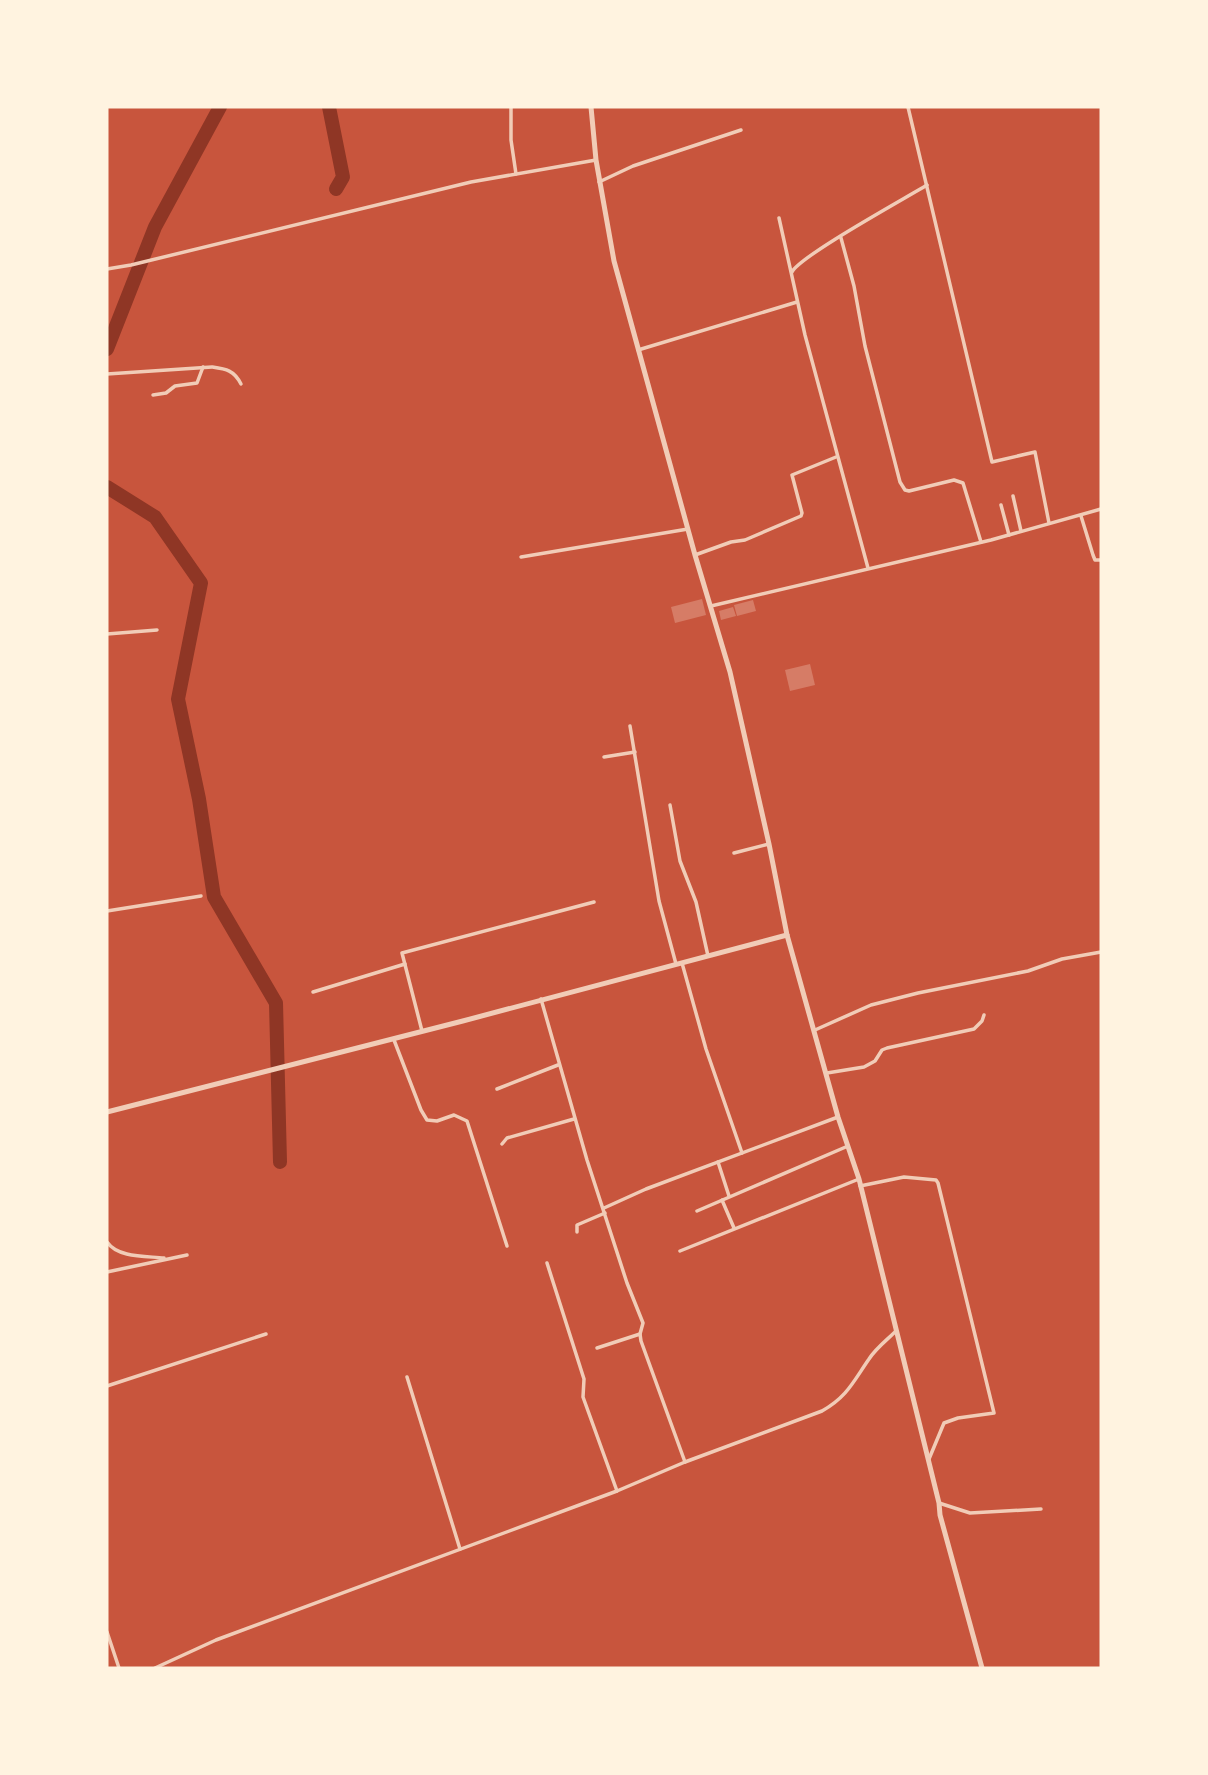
<svg xmlns="http://www.w3.org/2000/svg" width="1208" height="1775" font-family="Commissioner,sans-serif">
<rect width="100%" height="100%" fill="#c8553d"/>
<g fill="none" stroke-linecap="round" stroke-linejoin="round">
<!-- river -->
<g stroke="#8f3625" stroke-width="14">
<path d="M329 107 343 177 336 189"/>
<path d="M107 349 155 227 220 107"/>
<path d="M107 487 155 517 201 583 178 699 199 799 214 897 276 1003 280 1162"/>
</g>
</g>
<!-- building -->
<g fill="#d67c66">
<path d="M702 599 706 615 675 623 671 607Z"/>
<path d="M753 600 756 611 737 616 734 605Z"/>
<path d="M733 607 736 616 721 620 719 611Z"/>
<path d="M810 664 815 685 790 691 785 670Z"/>
</g>
<g fill="none" stroke-linecap="round" stroke-linejoin="round">
<!-- minor -->
<g stroke="#f1ccb7" stroke-width="3.5">
<path d="M511 107V140L516 174"/>
<path d="M908 107 992 462 1035 452 1049 523"/>
<path d="M599 182 633 166 741 130"/>
<path d="M779 218 805 335 868 568"/>
<path d="M841 238 854 286 865 346 900 482 905 490 909 491 954 480 963 483 981 542"/>
<path d="M107 269 131 265 471 182 596 160"/>
<path d="M792 272C800 256 904 199 927 185"/>
<path d="M638 350 797 302"/>
<path d="M107 374 212 367C226 369 234 370 241 384"/>
<path d="M153 395 166 393 175 386 197 383 203 367"/>
<path d="M1013 496 1021 531"/>
<path d="M1001 505 1009 535"/>
<path d="M1081 516 1093 555 1095 560H1101"/>
<path d="M695 555 731 542 745 540 801 516 802 513 792 475 836 457"/>
<path d="M521 557 688 529"/>
<path d="M711 606 991 540 1101 509"/>
<path d="M107 634 157 630"/>
<path d="M630 726 659 901 676 964"/>
<path d="M604 757 635 752"/>
<path d="M670 805 680 861 696 902 708 956"/>
<path d="M734 853 769 844"/>
<path d="M107 911 201 896"/>
<path d="M682 963 706 1049 742 1153"/>
<path d="M313 992 405 964"/>
<path d="M541 999 587 1160 627 1283 643 1323 640 1334 641 1341 685 1462"/>
<path d="M815 1030 871 1005 918 993 1028 971 1062 959 1101 952"/>
<path d="M422 1031 402 953 594 902"/>
<path d="M394 1040 421 1110 427 1120 437 1121 454 1115 467 1121 507 1246"/>
<path d="M827 1073 864 1067 875 1061 882 1050 887 1048 974 1029 982 1021 984 1015"/>
<path d="M497 1089 558 1065"/>
<path d="M502 1144 507 1138 574 1119"/>
<path d="M718 1162 729 1196"/>
<path d="M860 1186 904 1177 936 1180 938 1183 994 1413 958 1418 944 1423 929 1459"/>
<path d="M722 1200 734 1228"/>
<path d="M604 1208 646 1189 838 1117"/>
<path d="M697 1211 848 1146"/>
<path d="M577 1232V1225L605 1213"/>
<path d="M107 1242C118 1258 146 1256 164 1258"/>
<path d="M680 1251 859 1179"/>
<path d="M547 1263 584 1379 583 1397 617 1491"/>
<path d="M107 1272 187 1255"/>
<path d="M597 1348 640 1334"/>
<path d="M407 1377 460 1549"/>
<path d="M107 1386 266 1334"/>
<path d="M939 1503 970 1513 1041 1509"/>
<path d="M107 1632 119 1668"/>
<path d="M155 1668 216 1640 617 1491 685 1462 822 1411C847 1397 853 1382 869 1359 876 1348 887 1340 896 1331"/>
</g>
<!-- tertiary -->
<g stroke="#f1ccb7" stroke-width="5">
<path d="M591 107 596 160 614 261 695 555 730 672 769 844 787 935 838 1117 859 1179 939 1503 940 1515 982 1668"/>
<path d="M107 1112C334 1055 561 996 787 935"/>
</g>
</g>
<!-- border -->
<rect width="1208" height="1775" fill="none" stroke="#fff3e0" stroke-width="217"/>
</svg>
